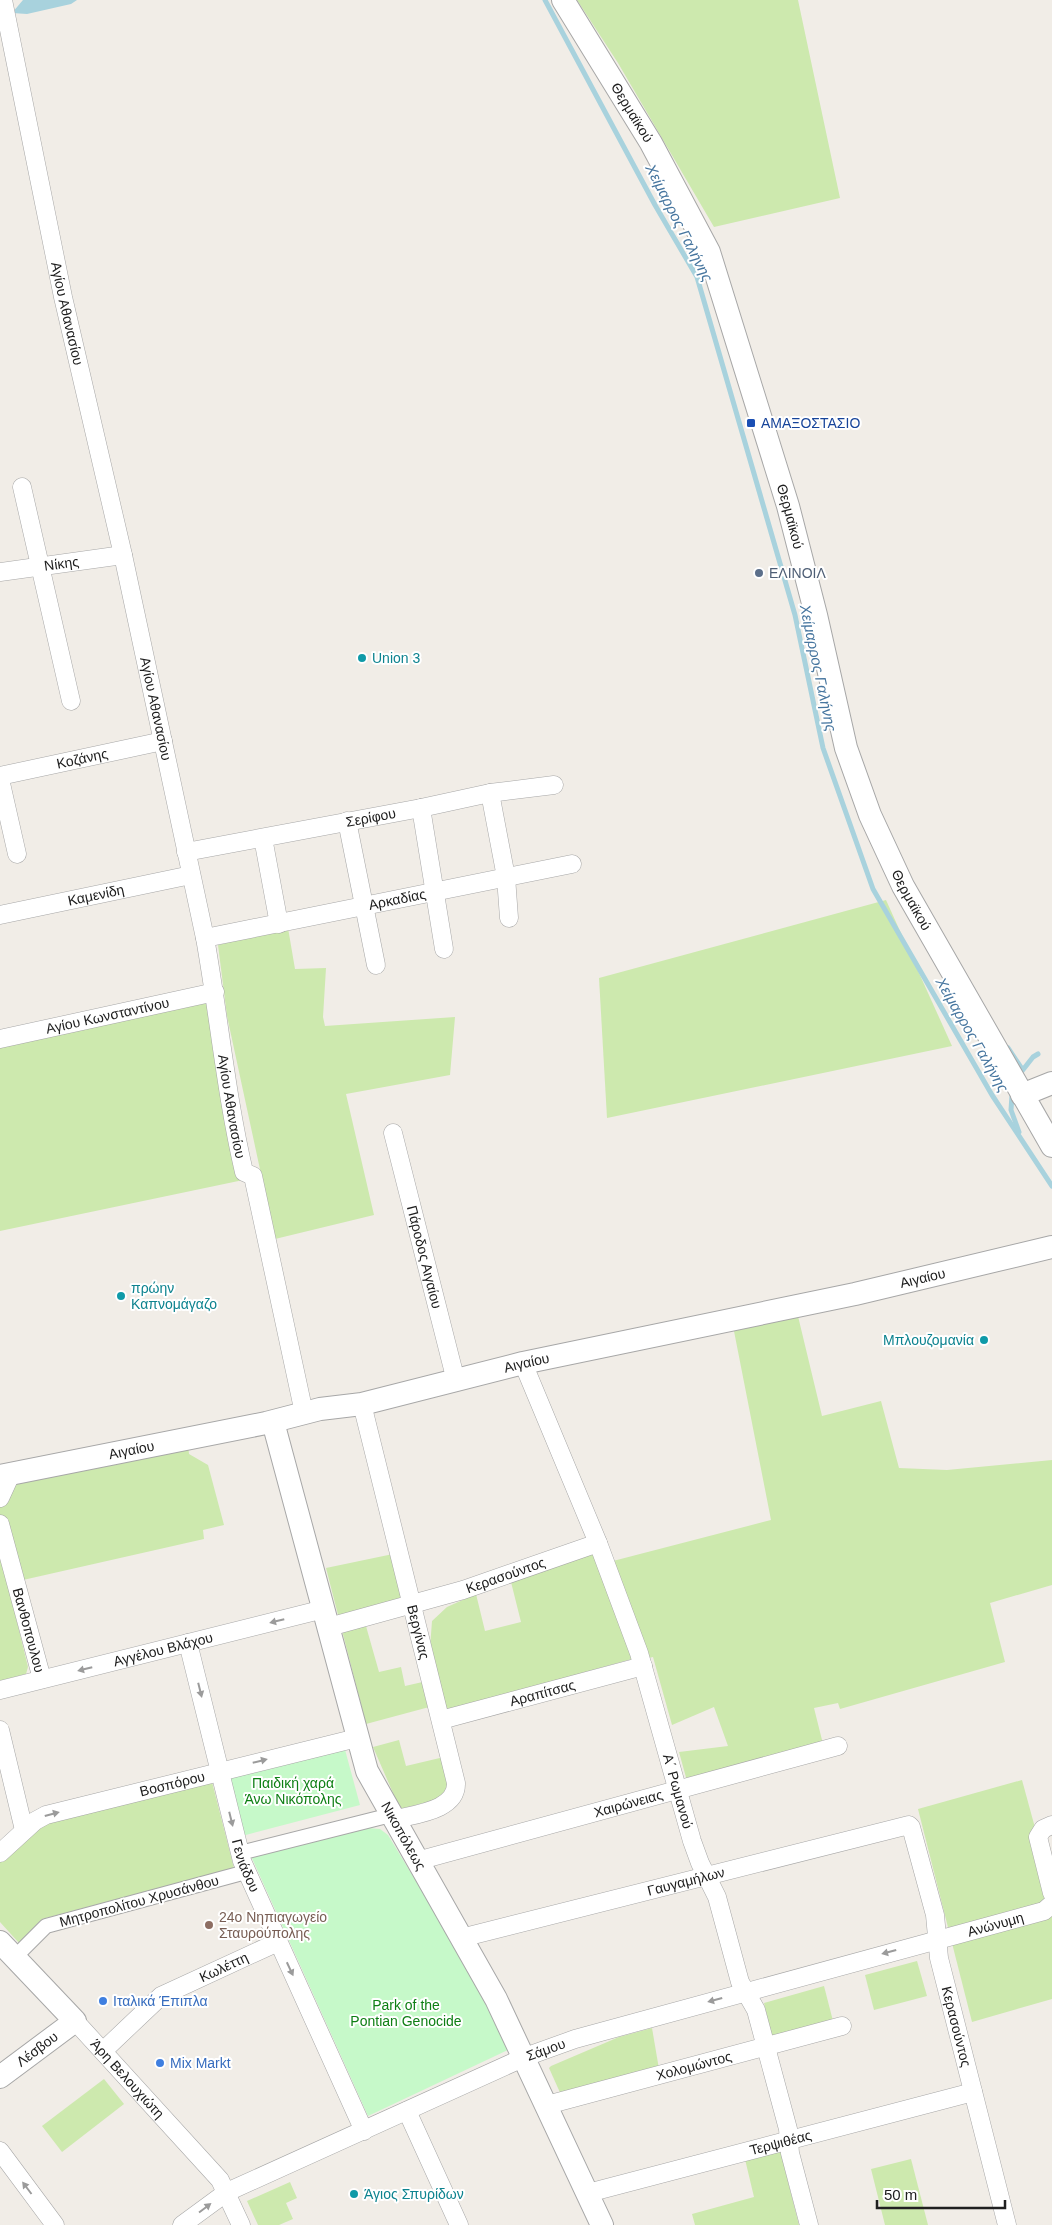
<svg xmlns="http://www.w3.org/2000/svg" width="1052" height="2225" font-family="Helvetica,sans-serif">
<rect width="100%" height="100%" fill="#f1ede7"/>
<!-- grass -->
<g fill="#cde9ae">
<path d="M577 0H798L840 198 714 227 618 63Z"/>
<path d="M886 900 952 1046 607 1118 599 978Z"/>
<path d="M288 928 295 969 326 968 323 1017 325 1026 455 1017 450 1075 346 1094 374 1215 275 1239 227 1016 218 945Z"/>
<path d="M209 1000 248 1179 0 1231V1047Z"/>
<path d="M797 1312 822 1416 881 1401 899 1468 947 1470 1052 1460V1585L990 1603 1005 1662 840 1709 838 1703 814 1708 823 1744 687 1781 679 1752 728 1746 714 1707 672 1725 653 1657 641 1660 639 1657 446 1711 430 1648 432 1621 447 1607 476 1594 485 1631 521 1622 511 1582 607 1548 613 1561 771 1520 733 1326Z"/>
<path d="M188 1445 189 1454 208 1465 224 1525 203 1530 204 1539 23 1580 6 1577 28 1667 26 1674 0 1681V1483Z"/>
<path d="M393 1554 405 1600 362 1612 379 1672 401 1667 405 1686 427 1681 433 1706 366 1724 326 1568Z"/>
<path d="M399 1740 406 1766 444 1757 449 1788 436 1800 400 1809 373 1747Z"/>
<path d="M1022 1780 1052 1890V1999L972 2022 918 1809Z"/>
<path d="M212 1782 234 1868 42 1919 19 1943 0 1922V1862L34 1829 51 1822Z"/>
<path d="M917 1961 927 1996 874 2010 865 1975Z"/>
<path d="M824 1986 833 2021 772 2037 764 2003Z"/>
<path d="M652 2028 659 2069 562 2097 549 2068 551 2066 619 2037Z"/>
<path d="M104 2079 124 2104 62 2152 42 2126Z"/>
<path d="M779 2146 799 2225H695L692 2214 754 2197 744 2155Z"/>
<path d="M911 2159 928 2225H885L871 2169Z"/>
<path d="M290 2182 297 2198 286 2203 293 2219 279 2225H258L247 2201Z"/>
</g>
<!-- park -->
<g fill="#c6f9c9">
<path d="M344 1746 360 1805 242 1836 226 1776Z"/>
<path d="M368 1828 380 1829 388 1835 465 1962 510 2049 368 2116 251 1856Z"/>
</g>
<!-- water -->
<path fill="#a8d2dd" d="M23 0H77L71 4 27 14 12 13Z"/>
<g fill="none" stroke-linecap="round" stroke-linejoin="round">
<!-- stream -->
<g stroke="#a8d2dd" stroke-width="5">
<path d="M545 0 655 205 697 277 795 615 823 748 873 889 992 1095 1052 1186"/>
<path d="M1008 1048 1022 1069"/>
<path d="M1022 1071 1033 1057 1038 1054"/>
<path d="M1012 1095 1011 1110 1019 1132"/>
</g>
<defs>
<g id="pedestrian">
<path d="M240 1853 391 1815"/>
<path d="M15 1957 46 1926 246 1872"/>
</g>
<g id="minor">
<path id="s1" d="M3 0 63 297 123 555 205 938C219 1016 226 1095 244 1172L253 1176 304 1413"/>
<path d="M22 487 71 701"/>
<path id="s2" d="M0 572 123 555"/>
<path id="s3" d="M0 776 163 741"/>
<path d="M0 779 17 854"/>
<path d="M490 793 506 877 509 918"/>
<path d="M421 808 444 949"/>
<path d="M347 821 376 965"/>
<path d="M263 838 279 924"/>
<path id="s4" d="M186 852 421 808 490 793 554 785"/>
<path id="s5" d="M0 915 191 875"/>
<path id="s6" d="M205 938 572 864"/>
<path id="s7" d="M0 1039 215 992"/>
<path id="s8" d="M393 1133 456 1381"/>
<path id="s9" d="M523 1363 598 1543 639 1653 692 1841 700 1863 717 1897 740 1982 756 2010 788 2129 790 2153 809 2225"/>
<path id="s10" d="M362 1404 456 1783C457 1811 414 1814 393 1820"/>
<path d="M0 1498 11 1474"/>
<path id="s11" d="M0 1524 42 1679"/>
<path id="s12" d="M329 1627 463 1590 598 1543"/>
<path id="s13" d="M188 1643 242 1861 364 2131"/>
<path id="s14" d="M0 1690 324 1609"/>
<path id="s15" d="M441 1720 643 1666"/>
<path d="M0 1730 24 1830"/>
<path d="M1052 1825 1043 1829 1038 1837 1052 1893"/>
<path id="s16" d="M0 1853 35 1821 46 1815 357 1738"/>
<path id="s17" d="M417 1861 838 1746"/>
<path id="s18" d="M461 1938 909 1825 911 1827 935 1915 939 1958 1007 2225"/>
<path id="s19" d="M75 2021 220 2180 241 2225"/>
<path id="s20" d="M103 2051 161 1996 278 1942"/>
<path id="s21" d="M547 2105 842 2026"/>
<path d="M407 2111 459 2225"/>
<path d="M0 2151 55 2225"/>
<path id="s22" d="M588 2193 973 2092"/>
<path id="s23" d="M182 2225 227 2192 525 2057 575 2039 1044 1911 1052 1904"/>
</g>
<g id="tertiary">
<path id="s24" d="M563 0 651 143 709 252 788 506 816 615 846 748 870 815 903 886 1052 1146"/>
<path d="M1022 1095 1052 1083"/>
<path id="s25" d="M273 1422 367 1771 496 1999 602 2225"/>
<path id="s26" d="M0 1476 266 1423 320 1409 362 1404 523 1363 855 1294 1052 1247"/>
<path d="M0 1942 75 2021 0 2077"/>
</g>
</defs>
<!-- pedestrian casing -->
<use href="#pedestrian" stroke="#a7a7a7" stroke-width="16"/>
<!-- minor casing -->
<use href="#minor" stroke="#a7a7a7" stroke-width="19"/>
<!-- tertiary casing -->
<use href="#tertiary" stroke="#a7a7a7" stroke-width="24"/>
<!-- pedestrian -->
<use href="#pedestrian" stroke="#fff" stroke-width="14"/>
<!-- minor -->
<use href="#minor" stroke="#fff" stroke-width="18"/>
<!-- tertiary -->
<use href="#tertiary" stroke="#fff" stroke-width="22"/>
</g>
<!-- one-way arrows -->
<defs><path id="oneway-solid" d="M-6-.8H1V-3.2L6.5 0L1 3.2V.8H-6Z" transform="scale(1.25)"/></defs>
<g fill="#9b9b9b">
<use href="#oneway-solid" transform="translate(277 1621) rotate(166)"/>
<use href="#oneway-solid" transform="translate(85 1669) rotate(166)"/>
<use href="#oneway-solid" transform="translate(200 1690) rotate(76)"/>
<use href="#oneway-solid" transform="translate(260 1761) rotate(-14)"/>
<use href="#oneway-solid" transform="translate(52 1814) rotate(-15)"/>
<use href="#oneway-solid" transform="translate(231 1819) rotate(76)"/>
<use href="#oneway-solid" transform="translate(889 1952) rotate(165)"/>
<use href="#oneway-solid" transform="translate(290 1969) rotate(65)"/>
<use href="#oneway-solid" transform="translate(715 2000) rotate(165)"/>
<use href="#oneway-solid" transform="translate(27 2188) rotate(-127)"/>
<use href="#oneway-solid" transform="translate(205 2208) rotate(-37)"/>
</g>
<!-- markers -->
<rect fill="#1a4fb4" stroke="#fff" stroke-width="2" x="746" y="418" width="10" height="10" rx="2.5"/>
<circle fill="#5c6f8a" stroke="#fff" stroke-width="2" cx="759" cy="573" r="5"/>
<g fill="#0f9aa8" stroke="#fff" stroke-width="2">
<circle cx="362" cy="658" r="5"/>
<circle cx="121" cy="1296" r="5"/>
<circle cx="984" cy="1340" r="5"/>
<circle cx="354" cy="2194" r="5"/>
</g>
<circle fill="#8d6e63" stroke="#fff" stroke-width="2" cx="209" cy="1925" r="5"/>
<g fill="#3f7fe0" stroke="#fff" stroke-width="2">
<circle cx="103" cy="2001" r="5"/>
<circle cx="160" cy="2063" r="5"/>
</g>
<g text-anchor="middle" stroke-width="4" stroke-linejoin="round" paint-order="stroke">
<!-- street labels -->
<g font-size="14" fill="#202020" stroke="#fff">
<text dy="5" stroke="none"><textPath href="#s24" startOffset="132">Θερμαϊκού</textPath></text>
<text dy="5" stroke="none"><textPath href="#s1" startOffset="320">Αγίου Αθανασίου</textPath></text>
<text dy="5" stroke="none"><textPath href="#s24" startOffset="568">Θερμαϊκού</textPath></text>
<text dy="5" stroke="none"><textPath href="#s2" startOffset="62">Νίκης</textPath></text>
<text dy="5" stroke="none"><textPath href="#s1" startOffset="725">Αγίου Αθανασίου</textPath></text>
<text dy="5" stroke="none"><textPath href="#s3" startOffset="84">Κοζάνης</textPath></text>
<text dy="5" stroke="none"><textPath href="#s4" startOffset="188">Σερίφου</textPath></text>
<text dy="5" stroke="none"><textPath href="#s5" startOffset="98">Καμενίδη</textPath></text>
<text dy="5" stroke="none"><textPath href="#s6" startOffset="196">Αρκαδίας</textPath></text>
<text dy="5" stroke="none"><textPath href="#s24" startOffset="972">Θερμαϊκού</textPath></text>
<text dy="5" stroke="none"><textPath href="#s7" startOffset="110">Αγίου Κωνσταντίνου</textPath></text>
<text dy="5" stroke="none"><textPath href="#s1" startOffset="1130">Αγίου Αθανασίου</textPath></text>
<text dy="5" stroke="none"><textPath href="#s8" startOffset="128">Πάροδος Αιγαίου</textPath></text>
<text dy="5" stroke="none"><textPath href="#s26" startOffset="944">Αιγαίου</textPath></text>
<text dy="5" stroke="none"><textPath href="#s26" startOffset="539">Αιγαίου</textPath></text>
<text dy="5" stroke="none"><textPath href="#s26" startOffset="134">Αιγαίου</textPath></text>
<text dy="5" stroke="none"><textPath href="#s12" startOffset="184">Κερασούντος</textPath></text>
<text dy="5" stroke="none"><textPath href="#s11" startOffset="110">Βανθοπουλου</textPath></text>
<text dy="5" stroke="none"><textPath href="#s10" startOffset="235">Βεργίνας</textPath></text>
<text dy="5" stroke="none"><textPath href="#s14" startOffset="168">Αγγέλου Βλάχου</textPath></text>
<text dy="5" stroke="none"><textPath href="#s15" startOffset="105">Αραπίτσας</textPath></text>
<text dy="5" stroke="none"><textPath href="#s16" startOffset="190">Βοσπόρου</textPath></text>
<text dy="5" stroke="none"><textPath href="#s9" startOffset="456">Α΄ Ρωμανού</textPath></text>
<text dy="5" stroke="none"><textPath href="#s17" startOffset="219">Χαιρώνειας</textPath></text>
<text dy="5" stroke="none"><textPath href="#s25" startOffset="436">Νικοπόλεως</textPath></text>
<text dy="5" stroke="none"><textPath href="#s13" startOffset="230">Γενιάδου</textPath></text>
<text dy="5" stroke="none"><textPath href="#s18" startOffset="232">Γαυγαμήλων</textPath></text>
<text transform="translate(139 1901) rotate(-15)" y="5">Μητροπολίτου Χρυσάνθου</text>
<text dy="5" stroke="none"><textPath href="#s23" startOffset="872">Ανώνυμη</textPath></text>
<text dy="5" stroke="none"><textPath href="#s20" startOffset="149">Κωλέττη</textPath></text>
<text dy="5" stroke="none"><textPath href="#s18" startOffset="670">Κερασούντος</textPath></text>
<text transform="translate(37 2049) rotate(-37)" y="5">Λέσβου</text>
<text dy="5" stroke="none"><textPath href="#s23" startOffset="405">Σάμου</textPath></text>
<text dy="5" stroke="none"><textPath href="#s21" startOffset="152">Χολομώντος</textPath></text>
<text dy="5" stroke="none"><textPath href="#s19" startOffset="78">Άρη Βελουχιώτη</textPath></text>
<text dy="5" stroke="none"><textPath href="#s22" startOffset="199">Τερψιθέας</textPath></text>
</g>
<!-- transit labels -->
<g font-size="14" fill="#164399" stroke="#fff" text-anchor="start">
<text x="761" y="428">ΑΜΑΞΟΣΤΑΣΙΟ</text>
</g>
<!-- service labels -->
<g font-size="14" fill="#4e5e75" stroke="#fff" text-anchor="start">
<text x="769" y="578">ΕΛΙΝΟΙΛ</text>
</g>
<!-- culture labels -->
<g font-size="14" fill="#0d838f" stroke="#fff" text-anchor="start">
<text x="372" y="663">Union 3</text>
<text x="131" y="1293">πρώην<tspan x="131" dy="16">Καπνομάγαζο</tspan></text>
<text x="974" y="1345" text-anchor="end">Μπλουζομανία</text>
<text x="364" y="2199">Άγιος Σπυρίδων</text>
</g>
<!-- park labels -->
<g font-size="14" fill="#0e7f14" stroke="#fff">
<text x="293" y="1788">Παιδική χαρά<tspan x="293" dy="16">Άνω Νικόπολης</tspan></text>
<text x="406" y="2010">Park of the<tspan x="406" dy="16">Pontian Genocide</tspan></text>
</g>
<!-- education labels -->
<g font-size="14" fill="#785e54" stroke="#fff" text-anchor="start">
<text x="219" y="1922">24ο Νηπιαγωγείο<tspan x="219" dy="16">Σταυρούπολης</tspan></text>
</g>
<!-- shop labels -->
<g font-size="14" fill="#366cbe" stroke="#fff" text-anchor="start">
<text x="113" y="2006">Ιταλικά Έπιπλα</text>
<text x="170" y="2068">Mix Markt</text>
</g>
<!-- water labels -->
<g font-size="15" font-style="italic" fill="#47769f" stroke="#fff">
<text transform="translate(679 223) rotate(63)" y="5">Χείμαρρος Γαλήνης</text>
<text transform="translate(818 668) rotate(78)" y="5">Χείμαρρος Γαλήνης</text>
<text transform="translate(972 1035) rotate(60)" y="5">Χείμαρρος Γαλήνης</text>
</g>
</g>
<!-- scale -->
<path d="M877 2200v8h128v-8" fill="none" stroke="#202020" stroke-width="2.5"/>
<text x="884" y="2200" font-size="15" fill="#202020" stroke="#ffffff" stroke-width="4" paint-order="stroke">50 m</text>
</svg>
